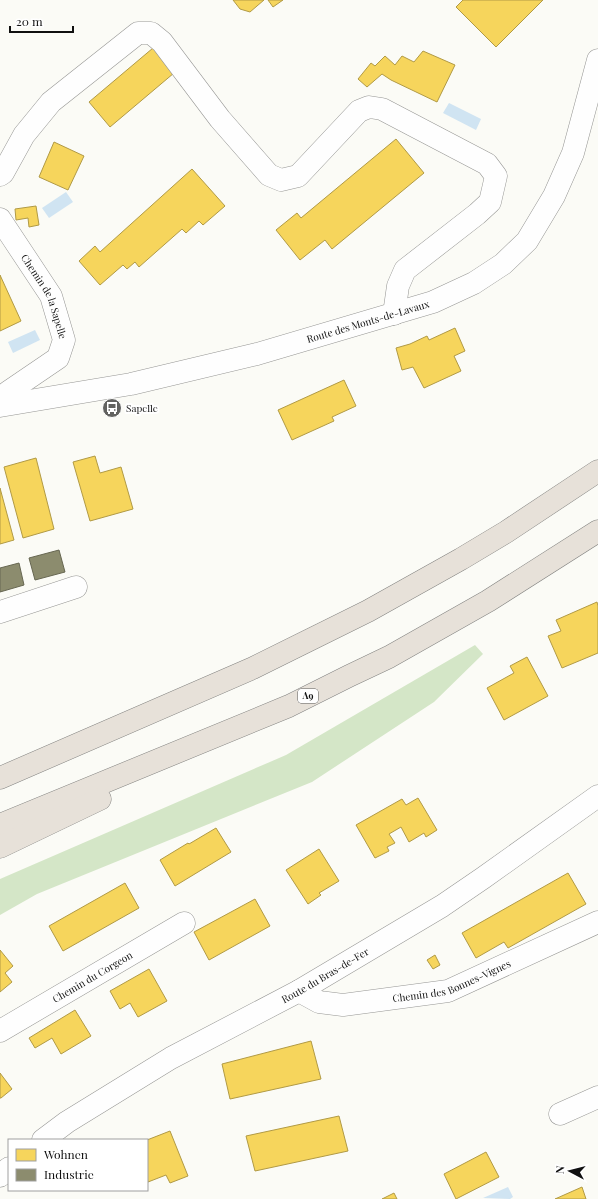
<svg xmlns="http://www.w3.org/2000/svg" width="598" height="1199" font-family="'Playfair Display',serif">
<rect width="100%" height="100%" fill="#fbfbf6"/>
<!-- forest -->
<path fill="#d4e6c7" d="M475 645 483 654 434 702 312 782 37 894 0 915V879L286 755Z"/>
<!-- water -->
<g fill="#d0e4f2">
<path d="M449 103 481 119 476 130 443 113Z"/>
<path d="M66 192 73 202 49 218 42 208Z"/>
<path d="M35 330 40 340 13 353 8 342Z"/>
<path d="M508 1187 513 1197 510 1199 483 1198Z"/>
</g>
<!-- homes -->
<g fill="#f6d55c" stroke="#b19a45">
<path d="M233 0H264L250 12 240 9Z"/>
<path d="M268 0H283L273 7Z"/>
<path d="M463 0H543L496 47 456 7Z"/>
<path d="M153 48 174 73 110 127 89 102Z"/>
<path d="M423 51 455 65 437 102 391 80 382 74 367 87 358 79 371 63 375 66 385 56 395 65 402 56 414 62Z"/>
<path d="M396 139 424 173 332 249 325 240 300 260 276 230 297 213 301 218Z"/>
<path d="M54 142 84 156 68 190 39 177Z"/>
<path d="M192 169 225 206 203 225 199 221 186 233 182 229 139 267 135 262 127 269 123 265 100 285 79 261 95 246 100 252Z"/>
<path d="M36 206 39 225 29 227 28 218 16 220 15 209Z"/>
<path d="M0 275 21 321 0 331Z"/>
<path d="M455 328 465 351 454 356 461 371 424 388 413 367 402 370 396 348 410 344 427 336 429 340Z"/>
<path d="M344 380 356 406 332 417 334 421 292 440 278 410Z"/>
<path d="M95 456 100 473 121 467 133 509 90 521 73 462Z"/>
<path d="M36 458 54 529 23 538 4 467Z"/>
<path d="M0 488 14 540 0 544Z"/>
<path d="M597 602 598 606V653L562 668 548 636 561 631 556 620Z"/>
<path d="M527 657 548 696 504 720 487 688 514 673 510 666Z"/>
<path d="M418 798 437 830 426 837 424 833 409 842 401 827 389 834 395 843 387 847 389 851 375 858 356 825 402 799 406 805Z"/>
<path d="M216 828 231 852 175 886 160 860 188 843 189 844Z"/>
<path d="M319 849 339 881 319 893 321 895 308 904 286 870Z"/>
<path d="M568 873 586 904 508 948 504 942 476 958 462 933Z"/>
<path d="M125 883 139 908 63 951 49 926Z"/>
<path d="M255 899 270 926 209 960 194 932Z"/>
<path d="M0 950 13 966 5 973 12 982 0 992Z"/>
<path d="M435 955 440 965 433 969 427 960Z"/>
<path d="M149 969 167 1001 138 1017 130 1003 120 1009 110 991Z"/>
<path d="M75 1010 91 1036 61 1054 52 1038 35 1048 29 1038Z"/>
<path d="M311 1041 321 1079 230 1099 222 1064Z"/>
<path d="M0 1073 12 1089 1 1098H0Z"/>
<path d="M339 1116 348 1151 255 1171 246 1136Z"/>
<path d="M170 1131 188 1176 170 1183 166 1175 148 1182 147 1178V1140Z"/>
<path d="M486 1152 499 1177 456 1199 444 1174Z"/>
<path d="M582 1187 586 1199H555Z"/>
<path d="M394 1193 397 1199H382Z"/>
</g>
<!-- industry -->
<g fill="#8c8c6e" stroke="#676752">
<path d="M59 550 65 572 35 580 29 558Z"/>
<path d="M19 563 24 585 0 592V568Z"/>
</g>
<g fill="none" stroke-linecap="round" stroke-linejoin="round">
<defs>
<g id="minor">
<path d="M0 175 3 173 24 135 51 102 138 33H151L162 42 220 119 269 175 281 180 298 176 359 111 369 107 382 109 487 164 496 176 490 202 477 214 405 270 398 286 394 314"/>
<path id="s1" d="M0 219 51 296 64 340 58 358 8 392 0 399"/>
<path d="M0 612 76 587"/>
<path id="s2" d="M299 991 319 1002 343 1005 448 991 598 922"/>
<path id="s3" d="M0 1031 184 923"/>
<path d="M560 1114 598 1097"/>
</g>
<g id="tertiary">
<path id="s4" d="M0 406 131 384 257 354 433 302 474 283 503 264 527 241 554 196 573 153 598 60"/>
<path id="s5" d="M43 1140 67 1122 171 1058 299 991 442 906 483 878 598 796"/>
<path d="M0 1176 9 1168"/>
</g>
<g id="motorway">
<path d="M0 778 253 668 368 611 461 559 506 532 598 471"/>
<path d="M0 825 289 706 349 676 389 657 488 601 598 531"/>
<path d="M0 847 100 799"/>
</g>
</defs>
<!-- minor casing -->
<use href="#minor" stroke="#969694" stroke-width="23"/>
<!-- tertiary casing -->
<use href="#tertiary" stroke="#969694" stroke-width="23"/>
<!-- motorway casing -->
<use href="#motorway" stroke="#838381" stroke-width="23"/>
<!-- minor -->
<use href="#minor" stroke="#fefefe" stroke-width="22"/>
<!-- tertiary -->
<use href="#tertiary" stroke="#fefefe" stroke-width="22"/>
<!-- motorway -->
<use href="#motorway" stroke="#e7e1d9" stroke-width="22"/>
</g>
<!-- icons -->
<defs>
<symbol id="bus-disc" viewBox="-11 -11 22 22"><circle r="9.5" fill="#626260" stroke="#fff"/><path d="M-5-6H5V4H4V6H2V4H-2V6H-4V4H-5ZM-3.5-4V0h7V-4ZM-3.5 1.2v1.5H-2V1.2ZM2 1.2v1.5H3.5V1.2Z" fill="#fff"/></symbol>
</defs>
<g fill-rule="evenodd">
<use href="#bus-disc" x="101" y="397" width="22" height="22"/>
</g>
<g text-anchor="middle" stroke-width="4" stroke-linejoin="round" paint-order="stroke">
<!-- shield labels -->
<rect fill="#fff" stroke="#585858" stroke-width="1" x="298" y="689" width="20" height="14" rx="3"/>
<g font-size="9" font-weight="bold" fill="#101010">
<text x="308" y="699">A9</text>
</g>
<!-- street labels -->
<g font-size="10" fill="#101010" stroke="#fff">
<text dy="4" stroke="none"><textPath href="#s1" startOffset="90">Chemin de la Sapelle</textPath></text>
<text dy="4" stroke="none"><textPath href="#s4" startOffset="378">Route des Monts-de-Lavaux</textPath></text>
<text dy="4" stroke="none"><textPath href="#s5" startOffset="327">Route du Bras-de-Fer</textPath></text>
<text dy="4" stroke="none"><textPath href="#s3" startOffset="107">Chemin du Corgeon</textPath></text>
<text dy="4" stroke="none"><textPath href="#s2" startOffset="159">Chemin des Bonnes-Vignes</textPath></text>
</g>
<!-- poi labels -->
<g font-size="10" fill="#101010" stroke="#fff" text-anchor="start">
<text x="126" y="412">Sapelle</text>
</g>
</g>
<!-- legend -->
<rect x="8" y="1139" width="140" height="52" fill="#ffffff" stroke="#9f9f9f"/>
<rect x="16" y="1149" width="20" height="12" fill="#f6d55c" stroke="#9f9f9f"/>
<text x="44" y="1159" font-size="12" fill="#101010">Wohnen</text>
<rect x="16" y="1169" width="20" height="12" fill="#8c8c6e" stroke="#9f9f9f"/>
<text x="44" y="1179" font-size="12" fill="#101010">Industrie</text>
<!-- north arrow -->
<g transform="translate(570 1171) rotate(277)" stroke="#ffffff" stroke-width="3" paint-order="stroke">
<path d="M0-3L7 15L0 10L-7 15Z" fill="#101010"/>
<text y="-6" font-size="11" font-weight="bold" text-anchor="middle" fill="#101010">N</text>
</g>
<!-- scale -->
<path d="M10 26v6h63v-6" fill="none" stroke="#101010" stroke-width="2"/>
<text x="16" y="26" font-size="12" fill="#101010" stroke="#ffffff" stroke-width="3" paint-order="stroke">20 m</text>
</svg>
